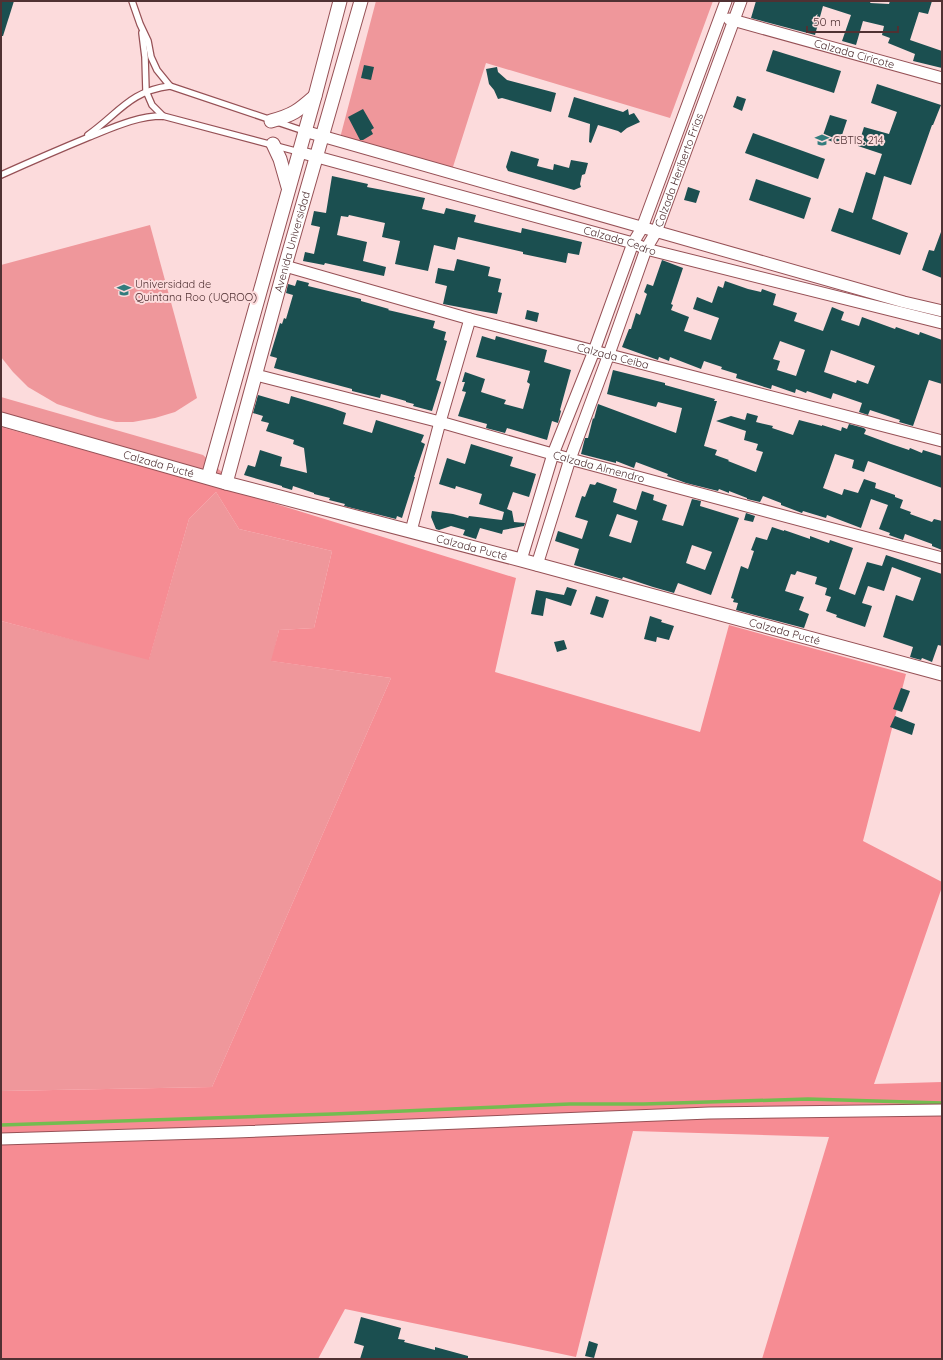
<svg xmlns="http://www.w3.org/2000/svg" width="943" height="1360" font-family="Quicksand,sans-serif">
<rect width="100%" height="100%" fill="#fcdbdc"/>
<!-- green -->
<g fill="#ef979b">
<path d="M376 1H713L670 118 486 63 452 170 340 138Z"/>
<path d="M150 225 197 398 175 412 155 418 133 422H116L97 417 57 404 28 387 13 372 1 357V265Z"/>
<path d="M1 397 203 455 247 495 1 427Z"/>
<path d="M216 492 239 529 332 551 314 628 279 630 272 661 391 678 212 1087 1 1091V621L149 659 189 519Z"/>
</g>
<!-- forest -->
<path fill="#f68c93" d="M1 427 247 495 516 578 495 672 700 732 729 625 906 674 863 841 942 882V887L874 1084 942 1082V1359H762L829 1137 633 1131 576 1357 345 1309 318 1359H1V1091L212 1087 391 678 271 661 279 630 314 628 332 551 239 529 216 492 189 519 149 660 1 621Z"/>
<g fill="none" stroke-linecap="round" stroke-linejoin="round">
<!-- stream -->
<path stroke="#74bc50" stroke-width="3.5" d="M1 1125 333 1114 570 1104H644L808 1099 942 1103"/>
</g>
<!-- building -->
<g fill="#1b4f50" fill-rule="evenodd">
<path d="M1 1H14L3 36H1Z"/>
<path d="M756 1H871L870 3 889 4 890 1H932L928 14 919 12 910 40 942 51V68L913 61 915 54 888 43 890 38 882 35 884 26 863 21 856 45 842 41 851 15 823 6 815 35 751 18Z"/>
<path d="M773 50 841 71 834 93 766 71Z"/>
<path d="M364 65 374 67 371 80 361 78Z"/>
<path d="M497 67 498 72 507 80 556 93 551 112 502 98 498 99 494 90 489 84 486 69Z"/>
<path d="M877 84 941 105 933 125H932L911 185 884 176 872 219 908 233 900 255 831 231 839 208 853 213 866 172 875 175 882 154 858 146 864 127 889 134 897 112 871 103Z"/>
<path d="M737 96 746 99 742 111 733 107Z"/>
<path d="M574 97 623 112 628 109 629 115 634 113 640 122 627 128 621 133 618 131 598 125 591 143 589 142 590 124 568 117Z"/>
<path d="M363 109 374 128 371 130 373 134 363 140H360L348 117Z"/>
<path d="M830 115 847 120 839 144 822 138Z"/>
<path d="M753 133 825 159 818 179 745 153Z"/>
<path d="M511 151 539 159 537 166 553 170 554 164 569 168 571 160 588 163 585 174 582 175 580 184 581 187 574 190 508 171 506 167Z"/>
<path d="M332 176 368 184 367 187 425 198 422 209 444 214 446 208 476 215 474 222 521 233 522 228 582 242 579 255 568 253 566 263 523 254V252L458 237 455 250 434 245 428 271 395 264 400 241 382 237 385 223 349 215 348 217 341 216 337 235 367 242 363 261 386 267 384 276 325 263 324 265 303 261 305 252 314 254 320 227 311 225 314 211 326 213Z"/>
<path d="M756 179 811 198 804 219 749 200Z"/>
<path d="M688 187 700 191 696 203 684 200Z"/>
<path d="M941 232 942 233V278L922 270 929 250 934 251Z"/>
<path d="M457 259 490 267 488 276 501 279 498 292 502 293 497 314 480 311 443 304 447 286 435 283 438 268 454 271Z"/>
<path d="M662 260 683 268 671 304 673 305 671 310 689 317 684 331 711 340 719 318 693 309 697 297 712 303 718 286 723 288 725 281 748 289 761 292 762 289 776 294 773 305 797 313 794 321 823 331 832 307 844 312 841 320 859 326 862 317 895 329 896 327 919 335 920 332 942 340V384L929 380 913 426 899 422 900 420 870 410 868 415 859 412 862 403 833 393 831 399 807 391 806 393 796 389 795 393 772 385 771 389 736 378 737 374 721 369 722 367 704 361 701 369 670 357 669 361 659 357 658 360 622 347 629 329H631L636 313 640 315 647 294 644 292 647 284 653 286ZM780 341 805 350 796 376 777 370 780 361 773 359ZM831 350 875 366 868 384 857 380 856 383 824 372Z"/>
<path d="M297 280 309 283 308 286 361 299V301L389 309 388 310 435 321 433 328 446 332 444 340 447 341 436 380 441 382 432 411 413 406 414 404 406 402V401L381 394 380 398 352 391V389L274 368 277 358 270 356 280 323 282 324 284 318 286 319 293 295 286 293 288 284 295 286Z"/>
<path d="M527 310 539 313 537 322 525 319Z"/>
<path d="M482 336 495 340 496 336 547 350 544 362 571 370 560 410 561 411 558 423 552 421 547 440 507 428 505 433 486 428 487 424 458 416 466 392 462 391 465 382H462L465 372 485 379 481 392 506 400 504 404 523 409 530 384 527 382 530 371 476 357Z"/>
<path d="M613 370 665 383V385L715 399 714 401H717L704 446 717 450 715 455 729 460 728 461 756 472 763 452 756 450 758 444 744 440 746 431 716 421 731 416 745 420 747 413 758 416 756 422 773 426 772 428 793 435 799 420 822 426V425L841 431 842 427 847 429 849 424 864 428 866 430 864 434 891 444 909 450 910 448 922 453 923 450 942 456V488L868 461 864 472 852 468 854 460 835 454 823 488 842 495 844 489 858 493 864 479 876 483 875 488 895 495V497L903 500 900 508 911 512 910 514 932 522 934 519 942 521V550L932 546V544L905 534 903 540 889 535 890 533 879 529 888 505 871 499 861 528 827 515 826 518 803 511 802 513 781 505V503L763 496 760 502 747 499V498L729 491V493L719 489 718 491 686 483 667 476 668 474 636 462 634 468 616 461V463L581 454 585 438H588L593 418 594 419 598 404 676 433 682 408 658 402 656 407 607 394Z"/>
<path d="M258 395 289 404 291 396 332 408 346 413 343 424 372 433 376 420 424 435 421 442 425 444 414 477H415L402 518 397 516 396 519 344 506 345 504 329 500 330 498 314 494V493L293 486 292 490 282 487V486L244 475 248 465 255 467 260 450 282 457 280 466 307 473 304 448 293 444 294 440 266 431 269 423 261 421 263 416 253 413Z"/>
<path d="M471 444 513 457 510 466 536 474 529 497 513 492 507 509 512 511 514 522 525 523 524 526 503 530 502 534 480 528 476 539 463 535 465 530 451 526 439 530 436 529 431 517 432 511 453 514 468 518 469 516 502 520 504 512 479 504 482 494 456 486 455 489 439 484 447 458 465 464Z"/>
<path d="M597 482 617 489 613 502 636 510 642 491 654 495 653 500 667 505 662 520 683 526 692 499 701 501 700 506 739 518 711 595 678 583 674 593 653 587 623 577 622 579 574 565 579 549 555 541 558 531 582 539 588 521 575 517 582 496 585 497 590 484 595 485ZM617 514 638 521 631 543 609 536ZM692 545 712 552 705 570 686 563Z"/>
<path d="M746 513 755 516 753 522 744 520Z"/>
<path d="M772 527 784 531V530L810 539V536L829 543 830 540 853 548 839 589 855 595 867 562 882 566 886 555 942 574V646L938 645 932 662 922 658 921 660 910 657 913 647 883 637 896 595 913 601 921 578 892 567 884 591 868 586 862 603 872 606 865 627 836 617 837 615 826 611 831 597 825 595 827 588 815 584 817 577 797 571 795 575 791 574 785 591 804 597 799 610 809 614 804 628 736 610 738 603 733 602 734 599 731 598 741 566 748 569 754 551 751 550 756 537 767 540Z"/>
<path d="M567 587 577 590 571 606 546 598 543 616 531 614 536 590 564 595Z"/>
<path d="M596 596 609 600 603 618 590 614Z"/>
<path d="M650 616 662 620 661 622 674 626 669 640 657 637 656 642 644 639Z"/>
<path d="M564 640 567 649 557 652 554 642Z"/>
<path d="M901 688 910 691 902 712 893 709Z"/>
<path d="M895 716 915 724 912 735 890 727Z"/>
<path d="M361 1317 401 1328 398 1339 405 1340 404 1342 435 1350V1347L468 1356V1359H360L364 1346 354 1343Z"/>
<path d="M589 1341 598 1344 594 1358 585 1356Z"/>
</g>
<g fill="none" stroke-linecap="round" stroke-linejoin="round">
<defs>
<g id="service">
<path d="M132 1 140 24 148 41 151 57 157 70 170 86 304 131"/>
<path d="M142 33 145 57 146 91 152 105 163 116"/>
<path d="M88 135C119 113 130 91 170 86"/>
<path d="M1 175C30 162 60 149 89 137 114 127 137 116 163 116L299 152"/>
</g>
<g id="minor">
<path id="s1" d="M729 19 942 78"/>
<path d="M304 131 904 302 942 311"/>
<path id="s2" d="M299 152 633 243 646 249 942 323"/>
<path id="s3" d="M285 266 470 319 942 441"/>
<path id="s4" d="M256 375 440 422 570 459 942 558"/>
<path d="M411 531 440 422 470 319"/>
<path d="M521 560 553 454 594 351 633 243 642 228 726 1"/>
<path id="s5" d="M537 565 570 459 609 354 646 249 656 232 741 1"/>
<path d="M1 1139 235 1132 709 1113 942 1110"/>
</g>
<g id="tertiary">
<path d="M271 121C293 115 298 111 315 96"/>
<path d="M273 144 280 159 288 187"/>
<path id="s6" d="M1 419 226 483 521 560 942 674"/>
<path d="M208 477 315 96 340 1"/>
<path id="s7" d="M226 483 285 266 361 1"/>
</g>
</defs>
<!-- service casing -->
<use href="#service" stroke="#965156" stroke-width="8"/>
<!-- minor casing -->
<use href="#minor" stroke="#965156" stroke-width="13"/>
<!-- tertiary casing -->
<use href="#tertiary" stroke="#965156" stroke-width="15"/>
<!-- service -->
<use href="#service" stroke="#fff" stroke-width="5.5"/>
<!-- minor -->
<use href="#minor" stroke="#fff" stroke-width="11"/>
<!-- tertiary -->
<use href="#tertiary" stroke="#fff" stroke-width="13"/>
</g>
<!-- icons -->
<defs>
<symbol id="university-bare" viewBox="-9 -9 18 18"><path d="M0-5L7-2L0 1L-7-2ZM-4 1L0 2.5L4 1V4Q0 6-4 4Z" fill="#337c7d" stroke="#fcdbdc" stroke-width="2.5" paint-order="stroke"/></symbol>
</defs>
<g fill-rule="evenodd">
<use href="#university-bare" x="812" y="130" width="20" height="20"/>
<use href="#university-bare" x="114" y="280" width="20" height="20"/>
</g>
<g text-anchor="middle" stroke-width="4" stroke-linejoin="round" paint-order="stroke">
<!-- street labels -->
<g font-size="11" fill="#503133" stroke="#fcdbdc">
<text dy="4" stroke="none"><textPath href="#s1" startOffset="130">Calzada Ciricote</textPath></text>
<text dy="4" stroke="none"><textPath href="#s5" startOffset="420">Calzada Heriberto Frías</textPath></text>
<text dy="4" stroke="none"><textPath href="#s2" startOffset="333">Calzada Cedro</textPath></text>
<text dy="4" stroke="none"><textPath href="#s7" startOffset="250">Avenida Universidad</textPath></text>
<text dy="4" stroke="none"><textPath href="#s3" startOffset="340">Calzada Ceiba</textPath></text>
<text dy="4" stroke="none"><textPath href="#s6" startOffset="164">Calzada Pucté</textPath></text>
<text dy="4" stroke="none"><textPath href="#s4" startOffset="355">Calzada Almendro</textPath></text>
<text dy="4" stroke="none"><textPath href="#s6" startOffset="488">Calzada Pucté</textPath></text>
<text dy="4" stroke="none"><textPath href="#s6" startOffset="812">Calzada Pucté</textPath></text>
</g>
<!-- poi labels -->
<g font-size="11" fill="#503133" stroke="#fcdbdc" text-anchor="start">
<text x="833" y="144">CBTIS. 214</text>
<text x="135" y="288">Universidad de<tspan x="135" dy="13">Quintana Roo (UQROO)</tspan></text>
</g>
</g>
<!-- border -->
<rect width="943" height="1360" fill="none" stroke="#503133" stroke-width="4"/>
<!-- scale -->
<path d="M807 26v6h91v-6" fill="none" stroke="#503133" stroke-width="2"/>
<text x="813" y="26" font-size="12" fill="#503133" stroke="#fcdbdc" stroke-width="3" paint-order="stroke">50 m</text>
</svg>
